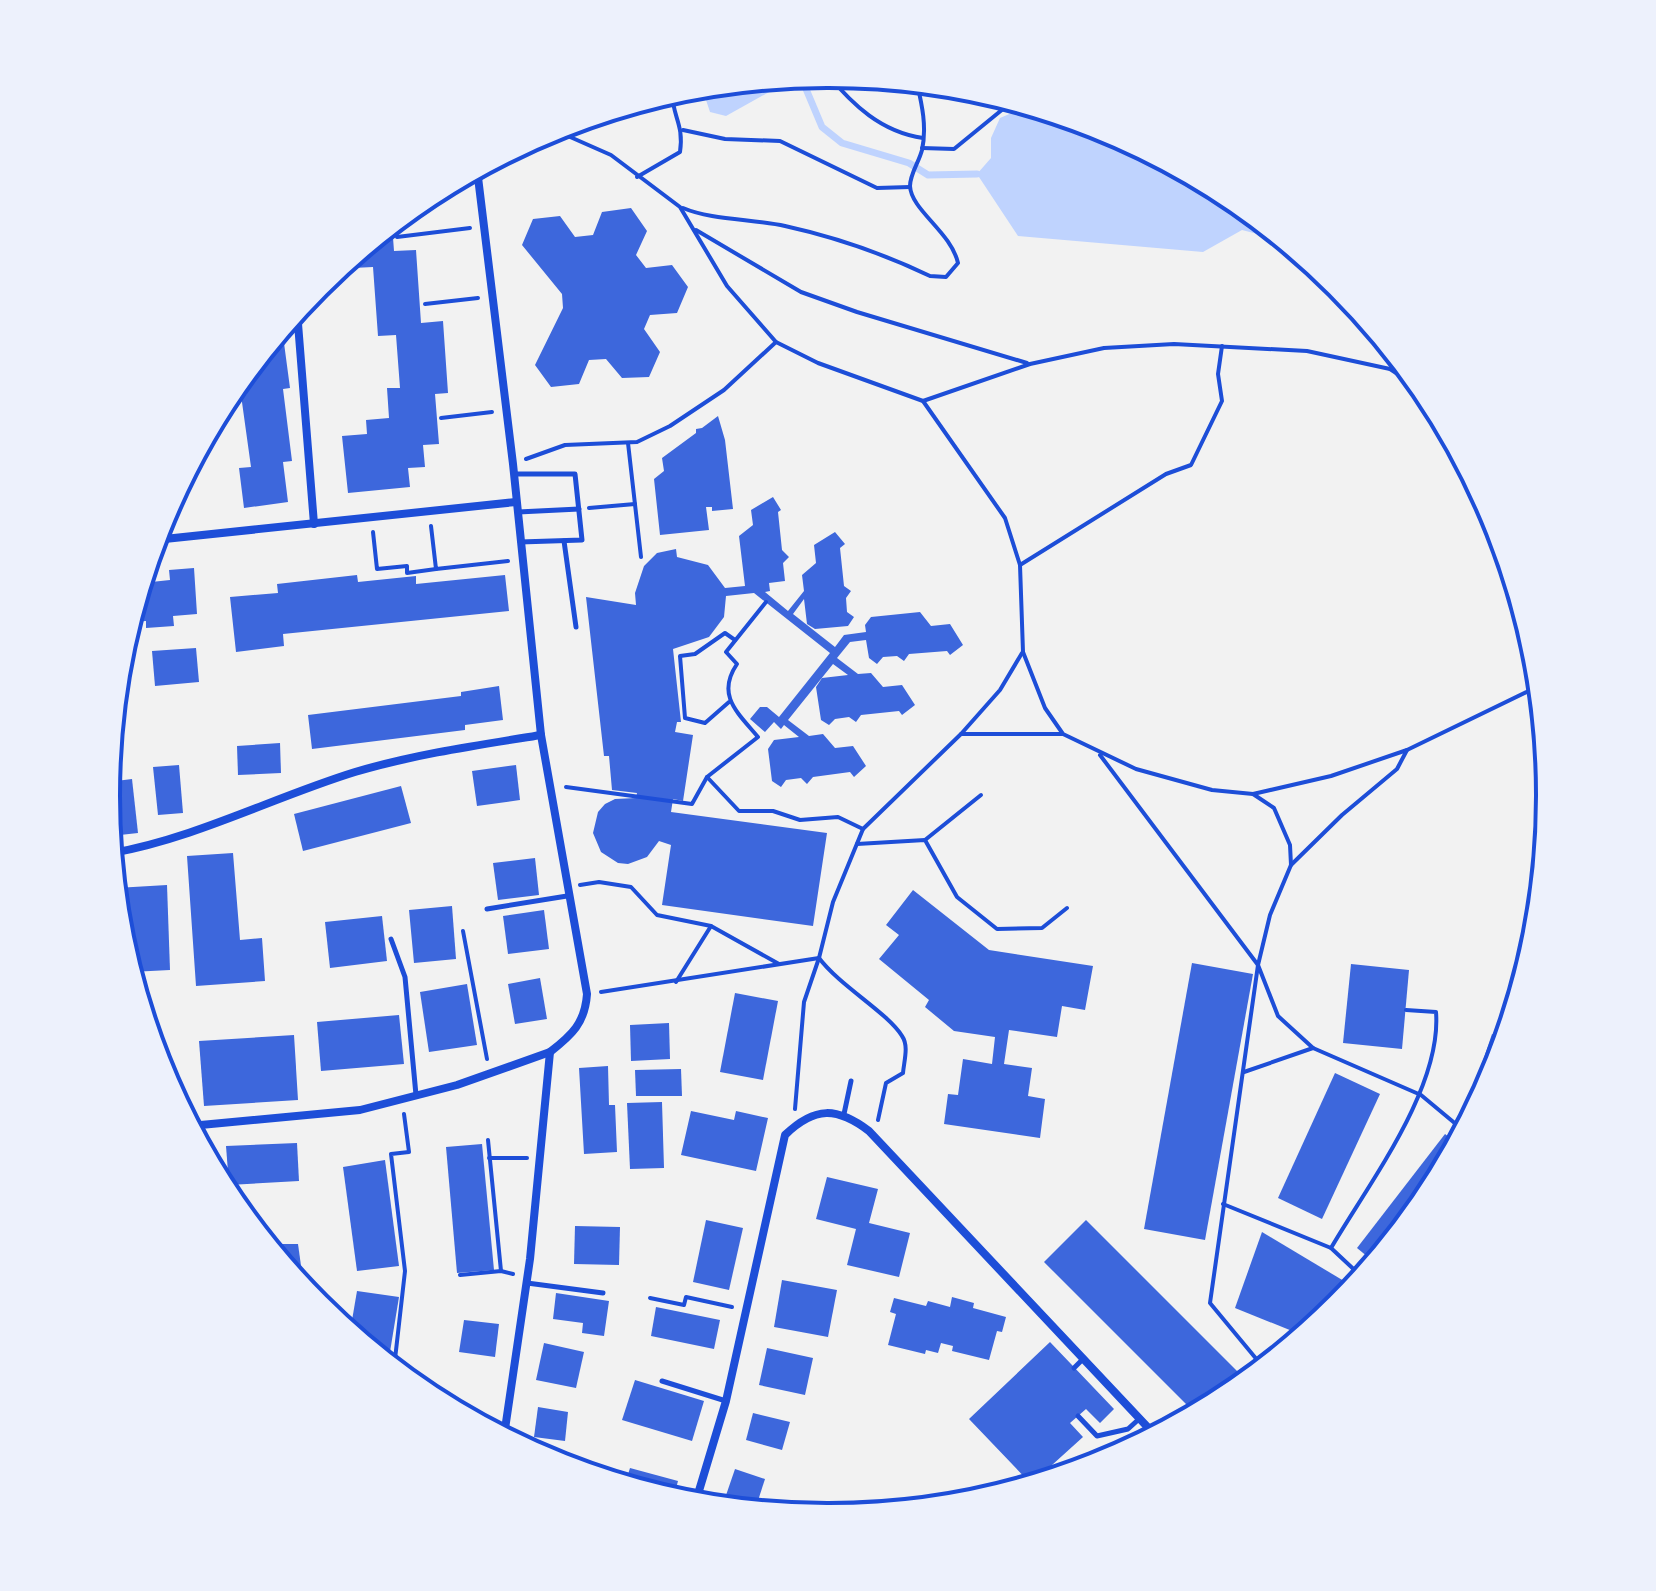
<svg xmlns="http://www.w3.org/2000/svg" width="1656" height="1591" font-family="Lato,sans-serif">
<rect width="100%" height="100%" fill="#f2f2f2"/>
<!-- water -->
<g fill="#bfd3fe">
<path d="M796 77 726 116 710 112 705 97 708 86Z"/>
<path d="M1028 106 1105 129 1229 196 1284 241 1242 230 1203 252 1018 236 977 174 991 158V138L1000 118Z"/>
</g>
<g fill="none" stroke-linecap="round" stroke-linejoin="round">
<!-- stream -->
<path stroke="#bfd3fe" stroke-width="7" d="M801 77 822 127 842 143 909 163 928 175 977 174"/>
</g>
<!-- building -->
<g fill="#3d67dc">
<path d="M631 208 647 231 636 255 646 268 672 265 688 287 677 313 650 315 644 329 660 352 649 377 622 378 606 359 589 360 579 384 551 387 535 365 563 308 562 294 522 245 533 219 560 216 575 237 593 235 602 212Z"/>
<path d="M392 224 394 251 416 250 421 323 443 321 448 393 435 394 439 444 423 445 425 467 408 468 410 487 348 493 342 436 367 434 366 420 389 418 387 388H400L396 335 378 336 373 267 353 268 352 257Z"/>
<path d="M282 328 290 388 283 389 292 461 283 462 288 502 244 508 239 468 251 467 241 395 247 394 245 374Z"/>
<path d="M718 416 725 440 733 509 712 511V507H706L709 530 660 535 654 479 664 471 662 458 696 433V429L702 428Z"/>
<path d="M773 497 781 510 778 512 782 550 789 557 783 563 785 581 769 583 770 591 765 592 788 611 804 591 802 575 816 563 814 545 835 532 845 544 840 548 844 586 851 591 846 598 847 612 854 617 848 626 815 629 807 624 804 599 793 614 835 647 844 635 866 632 865 625 871 617 920 612 931 626 950 624 963 645 950 655 947 651 909 654 904 661 897 656 883 657 877 664 869 658 866 640 850 642 837 658 858 674 871 673 883 687 902 685 915 705 902 715 899 711 861 715 856 722 849 717 835 719 829 725 821 720 816 687 822 678 848 675 833 664 788 720 809 736 823 734 835 748 853 746 866 766 854 777 850 772 813 777 807 784 801 778 786 780 781 787 772 781 768 749 774 740 799 737 784 725 781 729 774 722 765 732 750 719 760 707H767L779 717 830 653 754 593 726 596 724 617 709 637 673 649 681 722H677L675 732 693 735 683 801 673 799 671 812 827 833 813 926 662 905 671 845 659 841 647 857 628 864 618 863 601 852 593 833 598 812 605 804 615 799 636 798 637 793 612 790 609 756H604L586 597 636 605 635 593 644 566 657 553 676 549 677 557 708 565 725 588 745 586 739 536 753 525 751 510Z"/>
<path d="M194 568 197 614 173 616 174 626 146 628V621L130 622 142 583 170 580 169 570Z"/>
<path d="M357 575 358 582 416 576V584L505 575 509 611 283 634 284 646 236 652 230 597 278 593 277 584Z"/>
<path d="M196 648 199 682 155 686 152 651Z"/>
<path d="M499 686 503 720 465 725V730L312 749 308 715 461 696V692Z"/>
<path d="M280 743 281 773 238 775 237 746Z"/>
<path d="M179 765 183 813 158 815 153 767Z"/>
<path d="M516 765 520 800 477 806 472 771Z"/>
<path d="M132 779 138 833 111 836 108 782Z"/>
<path d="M401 786 411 823 303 851 294 814Z"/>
<path d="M233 853 240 940 262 938 265 981 196 986 187 856Z"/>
<path d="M535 858 539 895 498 900 493 863Z"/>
<path d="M167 885 170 970 131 972 120 936 116 888Z"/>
<path d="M913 890 989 950 1093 966 1085 1010 1062 1006 1057 1037 1009 1030 1004 1064 1032 1068 1028 1096 1045 1099 1040 1138 944 1124 948 1094 958 1095 963 1059 992 1064 995 1037 954 1031 925 1007 929 1000 879 959 899 935 886 925Z"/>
<path d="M452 906 456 959 414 963 409 910Z"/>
<path d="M544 910 549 949 508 954 503 916Z"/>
<path d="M382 916 387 961 330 968 325 922Z"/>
<path d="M1192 963 1253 974 1205 1240 1144 1229Z"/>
<path d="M1351 964 1409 970 1402 1049 1343 1043Z"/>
<path d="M540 978 547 1019 515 1024 508 984Z"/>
<path d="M467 984 477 1045 429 1052 420 992Z"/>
<path d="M735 993 778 1001 763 1080 720 1072Z"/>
<path d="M399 1015 404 1064 321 1071 317 1022Z"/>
<path d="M669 1023 670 1059 631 1061 630 1025Z"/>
<path d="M1492 1034 1505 1038 1494 1072 1473 1113 1466 1111Z"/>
<path d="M294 1035 298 1100 204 1106 199 1041Z"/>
<path d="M608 1066 609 1105H615L617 1152 584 1154 579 1068Z"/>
<path d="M681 1069 682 1096H636L635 1070Z"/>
<path d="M1335 1073 1380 1094 1322 1219 1278 1198Z"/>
<path d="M662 1102 664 1168 630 1169 627 1103Z"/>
<path d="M691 1111 734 1120 736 1111 768 1118 756 1171 681 1155Z"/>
<path d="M1445 1134 1457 1143 1428 1197 1374 1262 1357 1248Z"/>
<path d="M297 1143 299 1181 229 1185 226 1146Z"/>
<path d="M482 1144 494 1270 457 1273 446 1147Z"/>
<path d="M385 1160 399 1266 357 1271 343 1167Z"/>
<path d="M827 1177 878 1189 869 1223 910 1233 899 1277 847 1265 856 1229 816 1219Z"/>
<path d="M706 1220 743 1228 729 1290 693 1282Z"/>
<path d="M1086 1220 1243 1377 1234 1386 1236 1389 1195 1413 1044 1262Z"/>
<path d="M575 1226 620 1227 619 1265 574 1264Z"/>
<path d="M1262 1232 1354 1287 1338 1306 1302 1335 1235 1308Z"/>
<path d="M277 1244H298L303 1280H297L268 1245Z"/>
<path d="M782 1280 837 1290 828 1337 774 1327Z"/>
<path d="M357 1291 399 1297 388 1364 350 1332Z"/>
<path d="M556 1293 609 1301 604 1336 582 1333 583 1323 553 1319Z"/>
<path d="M952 1297 974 1303 973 1308 1006 1317 1002 1332 997 1331 989 1360 952 1351 953 1346 941 1343 938 1353 926 1350 925 1354 888 1345 896 1314 890 1312 894 1298 926 1306 928 1301 950 1307Z"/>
<path d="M656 1307 720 1320 714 1349 651 1336Z"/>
<path d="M464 1320 499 1324 495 1357 459 1352Z"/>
<path d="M1050 1342 1114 1409 1100 1423 1086 1409 1070 1423 1083 1437 1031 1484 969 1419Z"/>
<path d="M544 1343 584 1352 576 1388 536 1380Z"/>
<path d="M767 1348 813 1358 805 1395 759 1385Z"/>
<path d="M635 1380 704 1401 692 1441 622 1420Z"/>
<path d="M538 1407 568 1412 565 1441 534 1437Z"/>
<path d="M753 1413 790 1422 782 1450 746 1440Z"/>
<path d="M1100 1460 1060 1476 1058 1470 1081 1461Z"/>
<path d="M630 1468 678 1481 673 1499 625 1484Z"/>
<path d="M735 1469 765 1479 755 1510 724 1501Z"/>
</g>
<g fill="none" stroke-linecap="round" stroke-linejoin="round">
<!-- path -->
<g stroke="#1d4ed8" stroke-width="4">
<path d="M827 74C853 105 881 132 923 138"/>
<path d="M552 129 611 155 680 207 727 286 776 342 818 363 923 401 1005 518 1020 565 1023 652 1045 708 1063 734 1136 769 1212 790 1253 794 1331 776 1407 750 1539 686"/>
<path d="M683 130 725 139 780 141 877 188 910 187"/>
<path d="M922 148 954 149 1003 109 1018 103"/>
<path d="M637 177 680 152C684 124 673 118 672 93"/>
<path d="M450 183 464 182"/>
<path d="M683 208C711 220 753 219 785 226 835 237 884 254 930 276L946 277 958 263C951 232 911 210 910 186 910 174 919 162 922 150 927 127 922 105 917 83"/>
<path d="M696 230 801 292 857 312 1027 363"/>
<path d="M397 237 470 228"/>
<path d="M425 304 478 298"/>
<path d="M1390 369 1403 365"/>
<path d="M923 401 1030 364 1104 348 1174 344 1307 351 1390 369 1425 392"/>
<path d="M441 418 492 412"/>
<path d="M628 443 641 557"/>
<path d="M526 459 565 445 637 442 670 426 724 390 776 342"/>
<path d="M589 508 635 504"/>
<path d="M431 526 436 569 508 561"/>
<path d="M373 532 377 569 407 566V573L436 569"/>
<path d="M1020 565 1166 474 1191 465 1222 401 1218 374 1222 346"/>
<path d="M766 602 726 652 737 664C716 695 737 712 758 737L707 777 739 811H773L800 820 838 817 863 829"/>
<path d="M729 702 705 723 685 718 680 656 695 654 725 633 735 640"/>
<path d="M961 734 1000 690 1022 653"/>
<path d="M1100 755 1258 965 1278 1016 1313 1048 1421 1095 1463 1130"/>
<path d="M566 787 692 804 707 777"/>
<path d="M1253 794 1274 808 1290 845 1291 865 1270 915 1258 965 1210 1303 1263 1367"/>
<path d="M925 840 981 795"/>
<path d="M857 844 925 840 957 897 997 929 1042 928 1067 908"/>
<path d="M1291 865 1342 815 1397 769 1407 750"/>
<path d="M580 885 599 882 631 887 657 915 711 926 779 964"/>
<path d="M463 931 487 1059"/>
<path d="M819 958C840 986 888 1013 902 1036 909 1046 904 1061 903 1073L886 1083 878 1120"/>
<path d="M676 982 711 926"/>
<path d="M601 992 819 958 833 902 863 829 961 734H1062"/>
<path d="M1244 1072 1313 1048"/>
<path d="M795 1109 804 1002 819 958"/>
<path d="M488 1140 501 1271"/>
<path d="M489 1158H527"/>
<path d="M1223 1204 1331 1248 1362 1277"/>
<path d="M1331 1248C1369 1183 1442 1088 1436 1012L1406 1010"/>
<path d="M460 1275 501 1271 513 1274"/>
<path d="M650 1298 684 1305 686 1297 732 1307"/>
<path d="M394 1368 405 1271 391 1154 409 1152 404 1114"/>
</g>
<!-- service -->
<g stroke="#1d4ed8" stroke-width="5">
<path d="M515 474H575L582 540 520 542"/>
<path d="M518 512 579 509"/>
<path d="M564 541 576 627"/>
<path d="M487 909 567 896"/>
<path d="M391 939 405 977 416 1095"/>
<path d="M844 1114 851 1081"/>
<path d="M527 1283 603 1293"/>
<path d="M1074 1368 1083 1359"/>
<path d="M662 1381 726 1401"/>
<path d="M1078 1416 1097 1436 1128 1429 1139 1419"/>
</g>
<!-- minor -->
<g stroke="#1d4ed8" stroke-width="8">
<path d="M477 169 513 464 541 735 587 994C585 1023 572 1035 550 1052L530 1259 504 1436"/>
<path d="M297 311 314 524"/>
<path d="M155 540 516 502"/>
<path d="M112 853C196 838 274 797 355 772 416 754 479 745 541 735"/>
<path d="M190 1126 360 1110 457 1085 550 1052"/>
<path d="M695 1504 726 1401 785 1135C815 1106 837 1107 869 1131L1155 1435"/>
</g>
</g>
<!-- crop -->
<path d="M0 0H1656V1591H0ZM827 88H829A707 707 0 0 1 1536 795V796A707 707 0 0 1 829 1503H827A707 707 0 0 1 120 796V795A707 707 0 0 1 827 88Z" fill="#edf1fc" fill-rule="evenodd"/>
<path fill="none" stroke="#1d4ed8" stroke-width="4" d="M827 88H829A707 707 0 0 1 1536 795V796A707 707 0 0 1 829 1503H827A707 707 0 0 1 120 796V795A707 707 0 0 1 827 88Z"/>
</svg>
